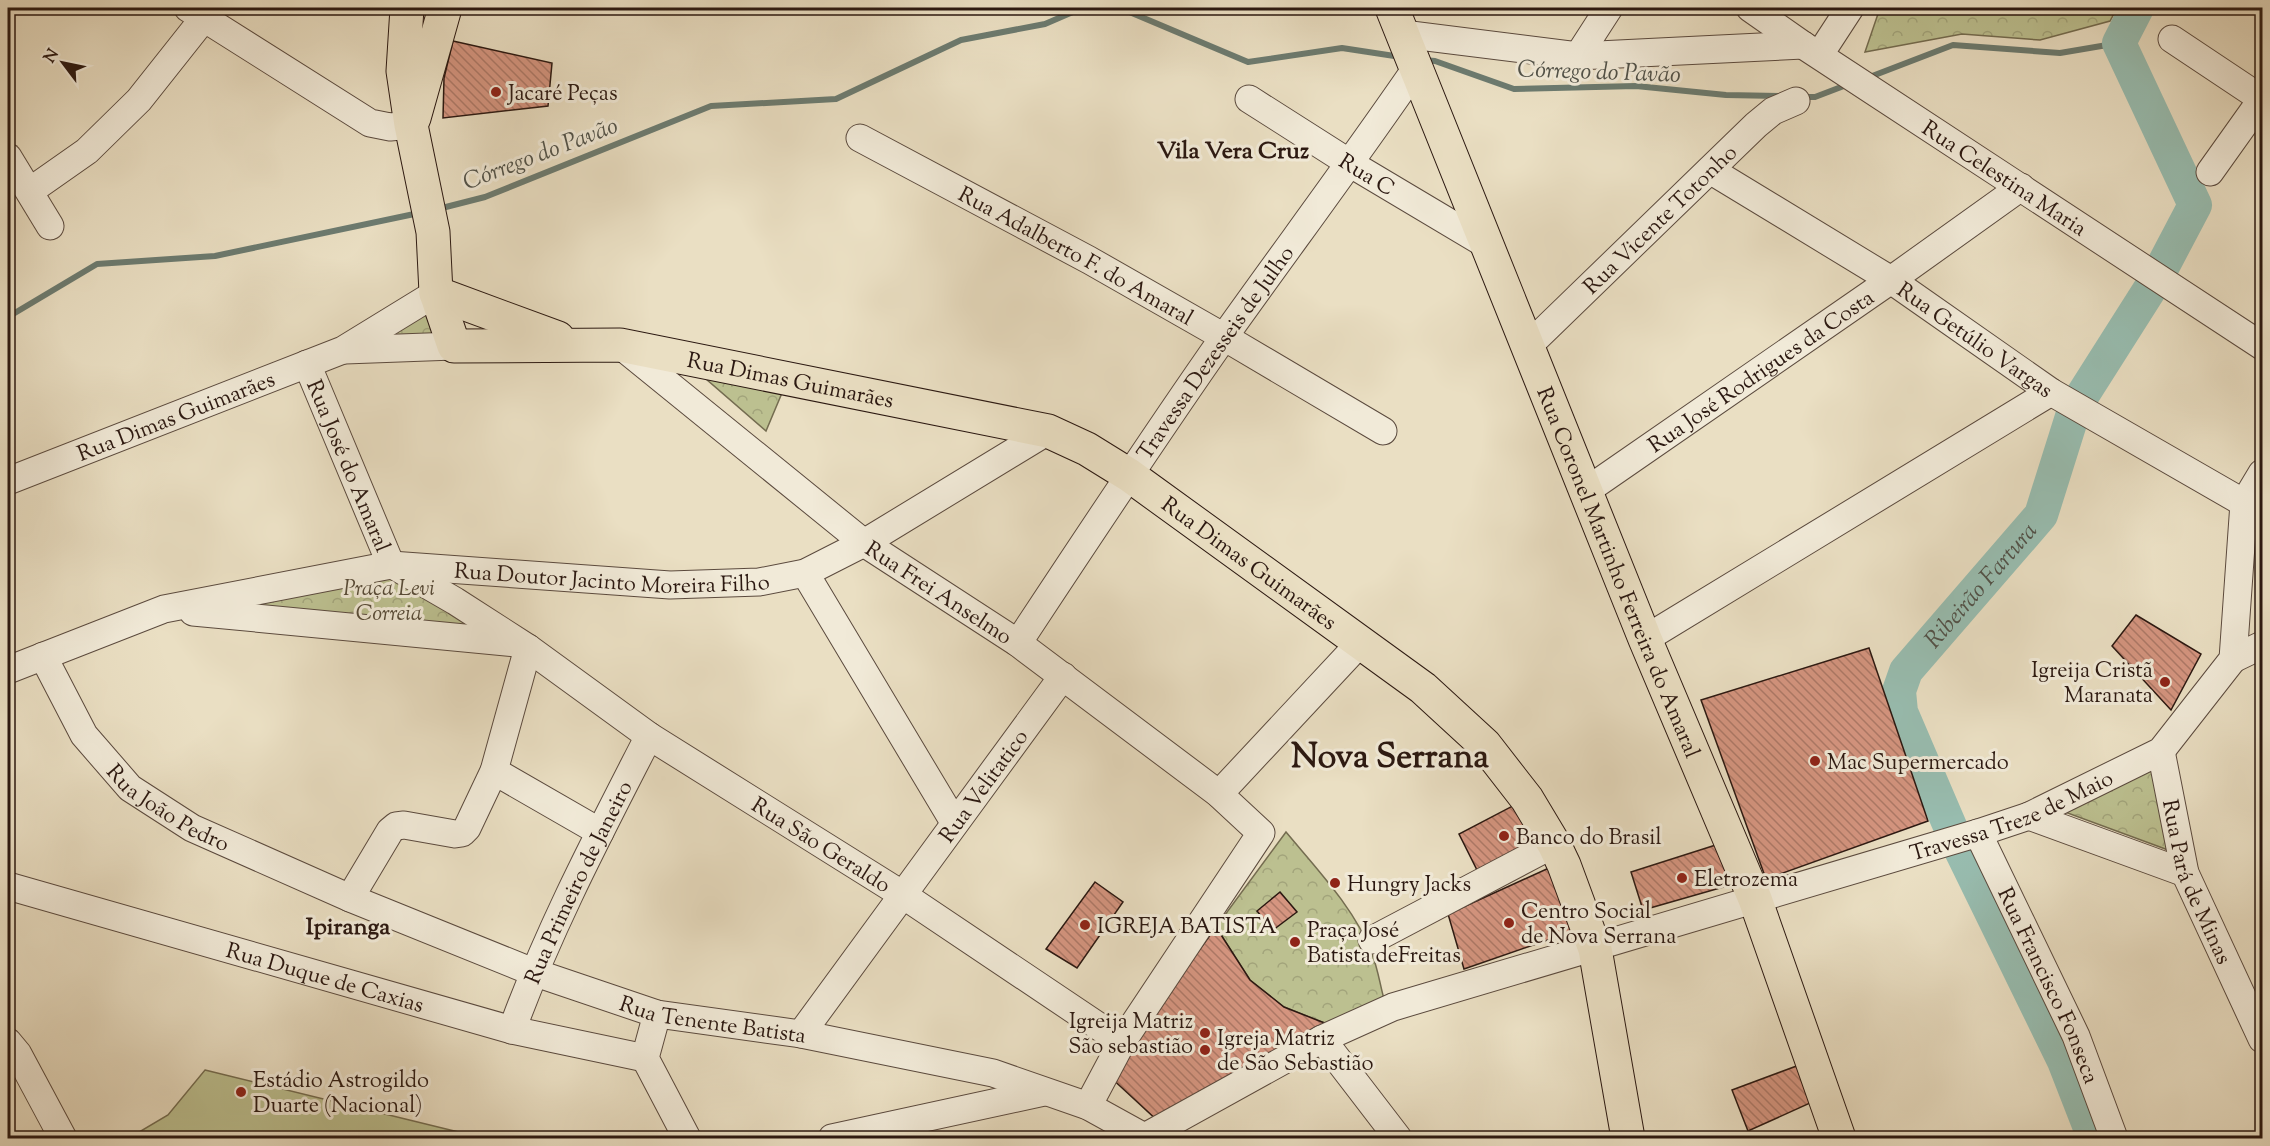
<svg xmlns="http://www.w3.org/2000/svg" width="2270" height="1146" font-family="'Sorts Mill Goudy',serif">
<defs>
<pattern id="park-crowns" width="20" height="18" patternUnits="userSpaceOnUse" patternTransform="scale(1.5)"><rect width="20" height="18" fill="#bcc090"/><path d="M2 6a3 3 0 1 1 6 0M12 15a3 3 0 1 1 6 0" fill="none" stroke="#a2a47b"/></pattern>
<pattern id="building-back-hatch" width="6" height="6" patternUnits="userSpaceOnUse" patternTransform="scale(1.5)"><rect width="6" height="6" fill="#d59580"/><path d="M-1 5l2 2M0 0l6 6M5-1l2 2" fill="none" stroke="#ad7967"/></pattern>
</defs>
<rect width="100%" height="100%" fill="#eadfc3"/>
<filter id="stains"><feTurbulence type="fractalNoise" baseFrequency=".00333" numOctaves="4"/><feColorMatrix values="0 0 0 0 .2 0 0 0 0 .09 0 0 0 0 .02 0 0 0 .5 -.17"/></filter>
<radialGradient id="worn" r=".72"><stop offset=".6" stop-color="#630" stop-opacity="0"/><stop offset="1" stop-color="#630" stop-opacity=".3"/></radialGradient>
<!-- park -->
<g fill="url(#park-crowns)" stroke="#746c50" stroke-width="1.5">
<path d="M1880 8H2117L2110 21 2040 40 1962 34 1865 52Z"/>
<path d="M434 298 444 336 375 342Z"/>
<path d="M683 359 787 381 766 431Z"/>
<path d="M394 567 514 641 165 609Z"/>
<path d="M2161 763 2179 854 2054 808Z"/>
<path d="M1286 832C1316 868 1356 910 1372 954 1378 969 1380 985 1384 999L1327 1024 1284 1007 1250 980 1216 927Z"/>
</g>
<!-- pitch -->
<path fill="#bcc090" stroke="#746c50" stroke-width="1.5" d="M205 1070 483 1138H129L168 1115Z"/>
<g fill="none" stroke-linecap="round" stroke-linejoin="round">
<!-- stream -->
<g stroke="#6c7b70" stroke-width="6">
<path d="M1120 8 1248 62 1342 48 1401 57"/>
<path d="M1423 60 1435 61 1514 89 1636 86 1726 95 1779 96"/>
<path d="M1867 78 1953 45 2060 53 2119 43"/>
<path d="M1802 97H1815L1849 84"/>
<path d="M438 209 485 197 711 106 836 99 961 40 1045 24 1082 8"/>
<path d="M8 317 97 264 215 256 419 213"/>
</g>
<!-- river -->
<path stroke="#98bdb0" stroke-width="34" id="s1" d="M2094 1138 2064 1061 1955 838 1901 712 1899 691 1906 671 2041 515 2075 407 2155 281 2195 205 2119 43 2137 8"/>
</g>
<!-- building -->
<g fill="url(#building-back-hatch)" stroke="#2b1811" stroke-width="1.5">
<path d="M453 41 552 63 548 106 443 118 444 78Z"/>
<path d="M2136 615 2201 654 2171 710 2112 646Z"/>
<path d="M1869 648 1928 821 1766 879 1701 700Z"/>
<path d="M1526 799 1550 838 1479 874 1459 834Z"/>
<path d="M1722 843 1734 884 1643 910 1631 872Z"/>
<path d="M1551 867 1571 932 1464 969 1448 914Z"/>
<path d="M1095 882 1123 902 1077 968 1046 949Z"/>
<path d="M1280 892 1297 912 1273 930 1257 911Z"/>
<path d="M1216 927 1250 980 1284 1007 1327 1024 1159 1122 1108 1075Z"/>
<path d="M1802 1064 1819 1099 1748 1131 1732 1090Z"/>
</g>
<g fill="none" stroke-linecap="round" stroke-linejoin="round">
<defs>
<g id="minor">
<path d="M188 8 370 123 390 127 411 125"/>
<path id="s2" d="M1750 8 1803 45 2262 346"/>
<path d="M1403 34 1578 56 1803 45"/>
<path d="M2172 39 2262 99"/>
<path d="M1820 54 1850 8"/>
<path d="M1578 56 1609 8"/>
<path id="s3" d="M1249 99 1351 164 1487 245"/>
<path id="s4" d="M860 138 1089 260 1224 337 1383 431"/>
<path d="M8 157 50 226"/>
<path id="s5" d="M1710 170 1891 280 2051 392 2244 503"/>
<path d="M2210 172 2262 99"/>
<path d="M30 191 87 151 139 100 204 18"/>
<path id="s6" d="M620 345 864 543 1018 643 1219 794 1261 833 1122 1042 1088 1106"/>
<path id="s7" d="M1528 346 1756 125 1773 111 1796 101"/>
<path d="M345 350 454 346"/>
<path id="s8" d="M307 364 391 565"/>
<path id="s9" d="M8 481 343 350 436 293"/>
<path id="s10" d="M1586 491 1891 280 2021 187"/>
<path id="s11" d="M398 568 455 601 528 648 649 736 903 895 1122 1042"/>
<path d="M805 573 954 822"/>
<path d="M193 612 516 643"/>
<path d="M1645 639 2051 392"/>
<path id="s12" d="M1018 643C1086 540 1153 438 1224 337 1288 247 1354 159 1417 67"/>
<path id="s13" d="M43 656 84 735 130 788 192 828 350 898 533 972 657 1014 801 1034 993 1073 1088 1106 1146 1138"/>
<path d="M2233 659 2262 645"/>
<path id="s14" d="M8 670 164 609 391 565 670 585 759 582 805 573 864 543 1048 431"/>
<path id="s15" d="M2161 751 2185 873 2262 1039"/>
<path d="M494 771 600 832"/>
<path d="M1219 794 1360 643"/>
<path d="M2029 816 2185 873"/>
<path id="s16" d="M1978 833 2076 1036 2114 1138"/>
<path id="s17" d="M8 886 512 1030 645 1058"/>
<path d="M350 898 390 831 396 826 404 825 455 834 462 833 467 828 494 771 528 648"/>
<path d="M1372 940 1554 844"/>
<path d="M657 1014 645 1058 687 1138"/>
<path id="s18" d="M512 1030C549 928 600 832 649 736"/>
<path id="s19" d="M801 1034C889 915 975 795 1063 676"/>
<path d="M1322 1039 1398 1138"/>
<path d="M8 1042 18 1054 63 1138"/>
<path d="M832 1138 1044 1092"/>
<path id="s20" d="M1143 1138 1322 1039 1393 1007 1978 833 2029 816 2161 751 2233 659 2244 503 2262 473"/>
</g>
<g id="major">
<path id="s21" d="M407 8 403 71 411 125 433 232 436 293 454 346 620 345 1048 431 1087 449 1129 475 1423 688 1485 745 1527 799 1554 844 1564 865 1595 949 1628 1138"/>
<path id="s22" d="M1392 8 1645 639 1755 899 1839 1138"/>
<path d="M414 118 445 8"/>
<path d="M436 293 558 338"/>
</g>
</defs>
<!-- minor casing -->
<use href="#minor" stroke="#5b4a3e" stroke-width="29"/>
<!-- major casing -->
<use href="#major" stroke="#2b1811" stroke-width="35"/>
<!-- minor -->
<use href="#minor" stroke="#f1ead8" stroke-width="27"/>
<!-- major -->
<use href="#major" stroke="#eadfc3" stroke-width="33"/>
</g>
<!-- markers -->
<g fill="#8f2418" stroke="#f1ead8" stroke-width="2">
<circle cx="496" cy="92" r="6"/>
<circle cx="2165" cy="682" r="6"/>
<circle cx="1815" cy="761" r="6"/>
<circle cx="1504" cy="836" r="6"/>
<circle cx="1682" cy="878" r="6"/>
<circle cx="1335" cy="883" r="6"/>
<circle cx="1509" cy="923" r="6"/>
<circle cx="1085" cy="925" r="6"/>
<circle cx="1295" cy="942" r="6"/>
<circle cx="1205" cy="1033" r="6"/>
<circle cx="1205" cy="1050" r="6"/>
<circle cx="241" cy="1092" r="6"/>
</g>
<g text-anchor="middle" stroke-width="6" stroke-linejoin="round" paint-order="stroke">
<!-- poi labels -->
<g font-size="22" fill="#2b1811" stroke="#f1ead8" text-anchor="start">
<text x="508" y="100">Jacaré Peças</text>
<text x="2153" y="677" text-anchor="end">Igreija Cristã<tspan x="2153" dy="25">Maranata</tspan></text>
<text x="1827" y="769">Mac Supermercado</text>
<text x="1516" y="844">Banco do Brasil</text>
<text x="1694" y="886">Eletrozema</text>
<text x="1347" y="891">Hungry Jacks</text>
<text x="1521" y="918">Centro Social<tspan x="1521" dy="25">de Nova Serrana</tspan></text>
<text x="1097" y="933">IGREJA BATISTA</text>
<text x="1307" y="937">Praça José<tspan x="1307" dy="25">Batista deFreitas</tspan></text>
<text x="1193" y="1028" text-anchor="end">Igreija Matriz<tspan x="1193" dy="25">São sebastião</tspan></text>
<text x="1217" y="1045">Igreja Matriz<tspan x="1217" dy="25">de São Sebastião</tspan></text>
<text x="253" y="1087">Estádio Astrogildo<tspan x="253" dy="25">Duarte (Nacional)</tspan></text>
</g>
<!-- street labels -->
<g font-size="22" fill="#2b1811" stroke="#f1ead8">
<text dy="8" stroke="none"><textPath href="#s3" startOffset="140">Rua C</textPath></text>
<text dy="8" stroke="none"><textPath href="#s2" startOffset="306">Rua Celestina Maria</textPath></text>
<text dy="8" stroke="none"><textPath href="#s7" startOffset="183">Rua Vicente Totonho</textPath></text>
<text dy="8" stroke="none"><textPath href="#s4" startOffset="246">Rua Adalberto F. do Amaral</textPath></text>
<text dy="8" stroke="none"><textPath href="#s5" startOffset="315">Rua Getúlio Vargas</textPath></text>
<text dy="8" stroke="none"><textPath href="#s12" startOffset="351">Travessa Dezesseis de Julho</textPath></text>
<text dy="8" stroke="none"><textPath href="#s10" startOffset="212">Rua José Rodrigues da Costa</textPath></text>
<text dy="8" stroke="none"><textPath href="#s21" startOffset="684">Rua Dimas Guimarães</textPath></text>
<text dy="8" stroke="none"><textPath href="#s9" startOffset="180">Rua Dimas Guimarães</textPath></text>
<text dy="8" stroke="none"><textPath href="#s8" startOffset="110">Rua José do Amaral</textPath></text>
<text dy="8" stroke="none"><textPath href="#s21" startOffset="1188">Rua Dimas Guimarães</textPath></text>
<text dy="8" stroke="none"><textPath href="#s22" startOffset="608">Rua Coronel Martinho Ferreira do Amaral</textPath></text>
<text dy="8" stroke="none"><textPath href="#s14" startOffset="620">Rua Doutor Jacinto Moreira Filho</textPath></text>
<text dy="8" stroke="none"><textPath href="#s6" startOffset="404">Rua Frei Anselmo</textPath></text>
<text dy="8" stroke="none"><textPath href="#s19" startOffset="308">Rua Velitatico</textPath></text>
<text dy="8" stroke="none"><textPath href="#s13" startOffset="202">Rua João Pedro</textPath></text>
<text dy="8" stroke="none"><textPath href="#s20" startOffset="930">Travessa Treze de Maio</textPath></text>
<text dy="8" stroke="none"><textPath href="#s11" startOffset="506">Rua São Geraldo</textPath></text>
<text dy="8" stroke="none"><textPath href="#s15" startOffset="136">Rua Pará de Minas</textPath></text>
<text dy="8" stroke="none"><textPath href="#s18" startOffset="162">Rua Primeiro de Janeiro</textPath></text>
<text dy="8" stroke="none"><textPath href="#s17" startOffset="330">Rua Duque de Caxias</textPath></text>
<text dy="8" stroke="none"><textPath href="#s16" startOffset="168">Rua Francisco Fonseca</textPath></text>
<text dy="8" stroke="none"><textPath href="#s13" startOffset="790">Rua Tenente Batista</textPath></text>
</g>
<!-- park labels -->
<g font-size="22" font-style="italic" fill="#564a37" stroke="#f1ead8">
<text x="389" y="595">Praça Levi<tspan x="389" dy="25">Correia</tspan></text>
</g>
<!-- water labels -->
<g font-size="24" font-style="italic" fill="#515249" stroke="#f1ead8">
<text transform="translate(1599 71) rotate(2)" y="8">Córrego do Pavão</text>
<text transform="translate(540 153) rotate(-21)" y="8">Córrego do Pavão</text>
<text dy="8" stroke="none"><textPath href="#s1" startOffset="624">Ribeirão Fartura</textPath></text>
</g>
<!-- neighbourhood labels -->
<g font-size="24" font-weight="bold" fill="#2b1811" stroke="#f1ead8">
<text x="1233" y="158">Vila Vera Cruz</text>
<text x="348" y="934">Ipiranga</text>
</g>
<!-- town labels -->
<g font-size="34" font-weight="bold" fill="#2b1811" stroke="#f1ead8">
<text x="1390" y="767">Nova Serrana</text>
</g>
</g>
<!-- margin -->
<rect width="2270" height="1146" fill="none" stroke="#eadfc3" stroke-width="30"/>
<rect x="9" y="9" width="2252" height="1128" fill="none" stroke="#2b1811" stroke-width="3"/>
<rect x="15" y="15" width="2240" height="1116" fill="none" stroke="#2b1811" stroke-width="1.5"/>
<!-- north arrow -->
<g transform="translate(63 63) rotate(302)" stroke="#f1ead8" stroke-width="4.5" paint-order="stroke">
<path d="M0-4.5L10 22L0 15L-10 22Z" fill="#2b1811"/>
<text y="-9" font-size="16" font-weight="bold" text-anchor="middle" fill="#2b1811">N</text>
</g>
<rect width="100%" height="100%" filter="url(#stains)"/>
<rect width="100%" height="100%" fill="url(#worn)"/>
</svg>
